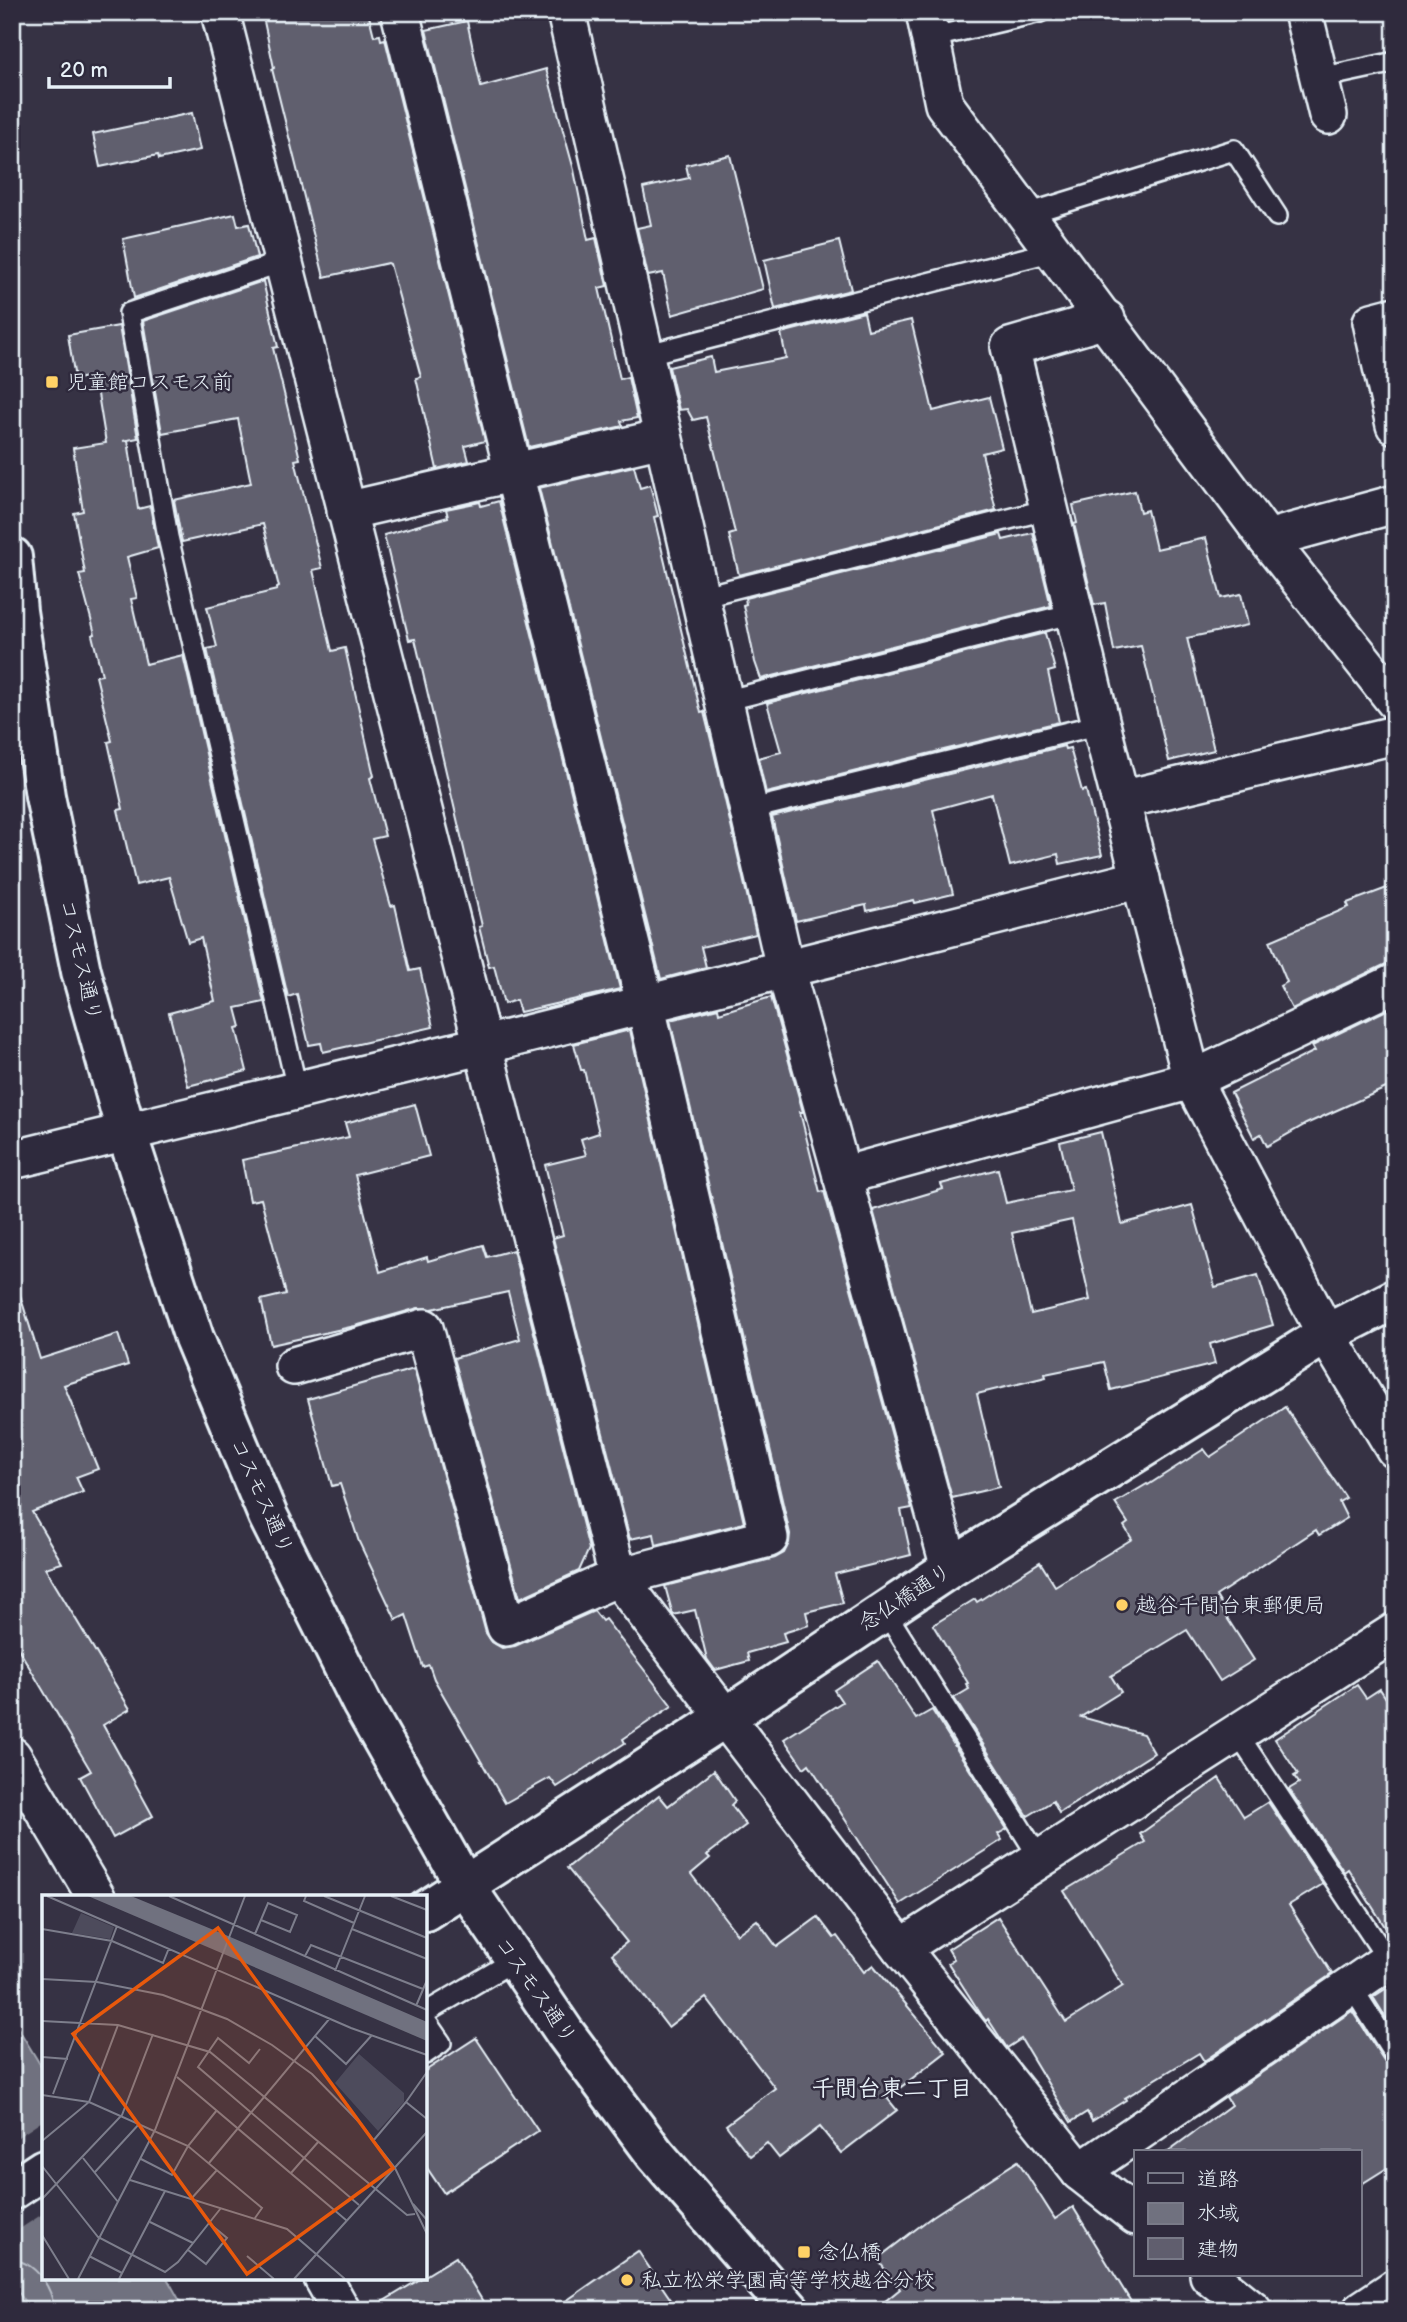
<svg xmlns="http://www.w3.org/2000/svg" width="1407" height="2322" font-family="'Balsamiq Sans','Klee One',sans-serif">
<rect width="100%" height="100%" fill="#363244"/>
<filter id="ink" filterUnits="userSpaceOnUse"><feTurbulence type="fractalNoise" baseFrequency=".0143" numOctaves="2"/><feDisplacementMap in="SourceGraphic" scale="14" xChannelSelector="R" yChannelSelector="G"/><feConvolveMatrix kernelMatrix="1 2 1 2 8 2 1 2 1" color-interpolation-filters="sRGB"/></filter>
<g filter="url(#ink)">
<!-- water -->
<path fill="#70717f" stroke="#a0a4af" stroke-width="2" d="M12 2018 44 2071V2278H167L185 2310H30L12 2282Z"/>
<!-- pier -->
<path fill="#363244" d="M44 2120V2213L12 2234V2141Z"/>
<g fill="none" stroke-linecap="round" stroke-linejoin="round">
<!-- shore -->
<path stroke="#b8bec8" stroke-width="2" d="M12 2260C35 2261 53 2288 54 2310"/>
</g>
<!-- building -->
<g fill="#605e6e" stroke="#e8f1f8" stroke-width="2" fill-rule="evenodd">
<path d="M262 12H368L374 36 380 35 381 40 385 39 485 441 465 446 469 461 437 469 416 378 421 377 390 264 388 263 324 277 272 69 274 68Z"/>
<path d="M467 21 481 87 546 69 574 170 588 240 596 238 607 286 599 288 620 379 628 377 637 418 621 421 623 426 529 447 426 30Z"/>
<path d="M192 113 200 150 159 159 158 155 100 167 93 134Z"/>
<path d="M730 155 763 289 672 315 663 273 648 276 637 228 651 225 643 188 689 178 686 165Z"/>
<path d="M235 214 238 226 249 224 257 257 134 298 123 239Z"/>
<path d="M839 241 851 290 775 309 764 260Z"/>
<path d="M263 281 278 347 273 348 300 459 295 460 322 568 313 570 332 651 345 648 374 776 370 778 385 836 372 839 391 906 395 905 410 971 420 969 433 1027 323 1052 321 1043 309 1045 297 994 288 997 207 649 217 647 207 607 277 590V588L279 587 263 524 182 542 174 500 251 483 238 419 162 433 143 321Z"/>
<path d="M864 312 868 330 911 320 933 411 989 397 1002 448 982 453 996 510 739 575 729 535 735 533 706 417 693 420 687 409 679 410 669 367 711 357 714 372 786 358 781 333Z"/>
<path d="M119 326 138 438 123 441 128 440 138 509 150 506 158 548 127 557 137 598 131 599 146 664 183 655 264 1002 236 1008 241 1027 236 1028 247 1071 188 1086 169 1013 215 1001 201 938 188 942 169 877 136 885 118 810 123 809 108 742 112 741 96 676 102 675 92 635 95 634 79 574 85 573 74 513 83 511 73 448 106 443 95 376 75 379 68 335Z"/>
<path d="M634 466 640 488 650 485 658 516 654 517 701 713 704 712 713 748 756 934 701 947 706 967 661 979 539 488Z"/>
<path d="M1135 491 1140 512 1147 510 1156 549 1206 538 1221 598 1241 594 1248 625 1187 638 1214 750 1169 761 1141 646 1114 651 1105 603 1094 605 1074 524 1077 523 1073 505Z"/>
<path d="M499 501 620 989 520 1012 516 1000 504 1004 494 966 489 967 479 927 482 926 415 639 409 640 384 535 448 517 446 509 480 502 481 506Z"/>
<path d="M1033 533 1051 606 761 679 755 662 743 605 746 604 745 598 1001 534 1003 540Z"/>
<path d="M1045 633 1055 670 1048 672 1059 722 766 793 758 758 781 752 767 703Z"/>
<path d="M1064 746 1065 749 1070 748 1082 791 1086 790 1102 855 1060 864 1058 854 1010 866 992 794 933 810 953 894 915 903 914 900 867 911 866 905 796 921 772 817Z"/>
<path d="M1395 885V962L1386 964 1292 1009 1280 986 1287 982 1270 941 1349 907 1347 903Z"/>
<path d="M771 997 803 1112H800L820 1192 824 1191 912 1508 901 1510 911 1555 835 1574 843 1603 806 1612 809 1625 783 1633 786 1642 747 1653 749 1661 715 1670 707 1659 695 1610 673 1615 665 1586 775 1558 784 1553 789 1543 790 1534 670 1020 718 1008 719 1013Z"/>
<path d="M1395 1006V1084L1306 1124 1267 1146 1261 1134 1254 1138 1231 1093 1315 1051 1312 1046Z"/>
<path d="M630 1030 744 1523 656 1545 654 1534 630 1539 553 1238 563 1235 545 1165 586 1155 581 1139 599 1133 584 1070H581L574 1044Z"/>
<path d="M415 1104 429 1156 355 1175 380 1272 427 1257 428 1261 483 1245 487 1257 513 1250 589 1549 579 1571 520 1598 454 1358 520 1339 508 1292 432 1309 418 1308 355 1326 271 1345 261 1300 286 1294 261 1199 250 1201 242 1160 349 1137 345 1123Z"/>
<path d="M1101 1132 1122 1224 1192 1205 1215 1287 1258 1275 1273 1325 1210 1344 1215 1364 1111 1390 1104 1362 1045 1374 1046 1377 977 1394 999 1487 952 1498 873 1210 943 1189 941 1184 998 1169 1006 1203 1071 1190 1060 1142ZM1072 1220 1090 1300 1031 1314 1012 1233Z"/>
<path d="M19 1292 40 1359 118 1334 128 1365 64 1385 98 1469 76 1477 83 1492 32 1512 62 1563 45 1568 130 1709 103 1725 153 1816 113 1838 80 1777 91 1771 12 1638V1293Z"/>
<path d="M414 1369 486 1633 492 1642 502 1648 515 1646 594 1611 602 1621 605 1619 672 1706 623 1739 625 1743 557 1787 550 1778 505 1803 434 1679 429 1665 423 1667 406 1615 396 1620 359 1542 340 1484 332 1486 308 1399Z"/>
<path d="M1285 1407 1346 1498 1339 1502 1347 1518 1319 1535 1316 1530 1216 1596 1222 1606 1220 1607 1254 1660 1220 1681 1187 1630 1111 1676 1121 1692 1081 1717 1143 1734 1154 1753 1059 1813 1053 1801 1028 1816 954 1698 969 1689 966 1684 968 1683 933 1625 975 1599 977 1602 1040 1562 1055 1586 1132 1539 1124 1526 1128 1523 1115 1503 1147 1484 1148 1485 1204 1449 1210 1457Z"/>
<path d="M878 1661 916 1719 932 1710 1007 1829 998 1834 1002 1840 900 1904 809 1764 804 1768 784 1739 842 1702 834 1690Z"/>
<path d="M1357 1685 1366 1698 1380 1689 1395 1712V1935L1391 1936 1348 1869 1344 1872 1289 1789 1299 1783 1294 1776 1298 1774 1275 1739Z"/>
<path d="M714 1770 735 1801 731 1805 746 1825 707 1855 710 1858 691 1874 737 1934 757 1920 777 1947 818 1917 834 1938 837 1936 864 1972 873 1965 946 2052 887 2098 897 2110 841 2153 820 2127 779 2158 767 2143 750 2156 726 2125 775 2088 706 1998 668 2027 612 1954 627 1942 567 1868 659 1795 668 1806Z"/>
<path d="M1219 1778 1244 1817 1268 1802 1323 1884 1289 1905 1332 1974 1204 2061 1199 2053 1125 2098 1126 2100 1092 2121 1087 2112 1071 2122 1021 2039 1007 2048 988 2019 986 2021 982 2016 948 1963 954 1959 948 1949 998 1917 1066 2022 1123 1986 1064 1891 1145 1842 1140 1834Z"/>
<path d="M1395 1983V2032L1373 1997Z"/>
<path d="M1352 2011 1385 2062 1395 2067V2163L1360 2185V2152H1167L1231 2105 1226 2097Z"/>
<path d="M476 2038 538 2131 444 2193 425 2165V2071Z"/>
<path d="M1018 2161 1055 2219 1073 2207 1136 2310H874L900 2289 877 2259 933 2216Z"/>
<path d="M638 2251 678 2310H553Z"/>
<path d="M456 2257 488 2310H369L422 2278H425V2276Z"/>
</g>
<g fill="none" stroke-linecap="round" stroke-linejoin="round">
<defs>
<g id="service">
<path d="M930 38 1040 12"/>
<path d="M1320 78 1395 62"/>
<path d="M1027 214 1234 150 1277 216"/>
<path d="M282 262 129 313 168 537 297 1089"/>
<path d="M644 355 1054 251"/>
<path d="M700 597 1049 509"/>
<path d="M724 701 1074 613"/>
<path d="M748 810 1101 724"/>
<path d="M885 1611 1040 1859"/>
<path d="M1237 1733 1388 1960"/>
<path d="M1351 1986 1395 2055"/>
<path d="M425 2013 515 1960"/>
<path d="M425 2020 441 2043 425 2054"/>
</g>
<g id="minor">
<path d="M220 12 618 1577 901 1948 1080 2172 1136 2216"/>
<path d="M566 12 785 968 950 1568"/>
<path d="M925 12 944 104 1267 539 1395 701"/>
<path d="M1303 12 1328 115"/>
<path d="M1395 316 1372 322 1395 425"/>
<path d="M1106 319 1010 347 1101 724 1192 1080 1326 1334 1395 1449"/>
<path d="M346 511 663 438"/>
<path d="M1267 539 1395 504"/>
<path d="M1121 800 1395 735"/>
<path d="M12 1160 484 1045 1141 879"/>
<path d="M842 1176 1192 1080 1395 983"/>
<path d="M294 1366 424 1328 506 1627 618 1577 769 1538 645 1003 400 12"/>
<path d="M12 1756 96 1897"/>
<path d="M901 1948 1395 1632"/>
<path d="M1080 2172 1395 1956"/>
<path d="M1209 2275 1253 2310"/>
<path d="M323 2278 341 2310"/>
<path d="M1362 2310 1395 2288"/>
</g>
<g id="tertiary">
<path d="M12 557 17 611 45 796 81 971 126 1131 194 1338 268 1516 362 1704 464 1884 565 2033 655 2154 790 2310"/>
<path d="M425 1911 726 1717 950 1568 1326 1334 1395 1299"/>
<path d="M12 2190 44 2169"/>
</g>
</defs>
<!-- service casing -->
<use href="#service" stroke="#e8f1f8" stroke-width="24"/>
<!-- minor casing -->
<use href="#minor" stroke="#e8f1f8" stroke-width="42"/>
<!-- tertiary casing -->
<use href="#tertiary" stroke="#e8f1f8" stroke-width="44"/>
<!-- service -->
<use href="#service" stroke="#2f2a3d" stroke-width="19"/>
<!-- minor -->
<use href="#minor" stroke="#2f2a3d" stroke-width="37"/>
<!-- tertiary -->
<use href="#tertiary" stroke="#2f2a3d" stroke-width="38"/>
</g>
</g>
<!-- markers -->
<g fill="#ffd166" stroke="#2f2a3d" stroke-width="2.5">
<rect x="45" y="375" width="14" height="14" rx="3.5"/>
<circle cx="1122" cy="1605" r="7"/>
<rect x="797" y="2245" width="14" height="14" rx="3.5"/>
<circle cx="627" cy="2280" r="7"/>
</g>
<g text-anchor="middle" stroke-width="5" stroke-linejoin="round" paint-order="stroke">
<!-- poi labels -->
<g font-size="21" fill="#e8f1f8" stroke="#2f2a3d" text-anchor="start">
<text x="66" y="389">児童館コスモス前</text>
<text x="1136" y="1612">越谷千間台東郵便局</text>
<text x="818" y="2259">念仏橋</text>
<text x="641" y="2287">私立松栄学園高等学校越谷分校</text>
</g>
<!-- street labels -->
<g font-size="21" fill="#e8f1f8" stroke="#2f2a3d">
<text transform="translate(81 960) rotate(77)" y="7">コスモス通り</text>
<text transform="translate(262 1496) rotate(66)" y="7">コスモス通り</text>
<text transform="translate(905 1597) rotate(-33)" y="7">念仏橋通り</text>
<text transform="translate(536 1990) rotate(55)" y="7">コスモス通り</text>
</g>
<!-- neighbourhood labels -->
<g font-size="23" font-weight="bold" fill="#e8f1f8" stroke="#2f2a3d">
<text x="892" y="2096">千間台東二丁目</text>
</g>
</g>
<!-- overview -->
<g transform="translate(42 1895)">
<rect width="385" height="385" fill="#363244"/>
<path d="M39 18 72 32 68 44 30 38ZM317 159 362 198V207L336 236 293 188Z" fill="#4d4b5c"/>
<path d="M46 1H89L179 38 385 127V146Z" fill="#70717f"/>
<path fill="none" stroke="#7d7e8c" stroke-width="2" d="M5 1 309 133 385 160M127 1 385 115M264 1 262 6 312 28M282 1 385 43M349 1 385 15M0 34 70 46 121 68 127 53M310 34 385 64M213 39 226 8 255 20 248 37 219 25M263 61 269 50 381 94M293 76 323 1M0 84 55 87 121 100 185 124 230 150 270 179 317 227 353 273 385 339M374 111 385 85M0 126 76 130 168 157 365 320 373 319M273 141 304 169 330 140M218 154 207 168 176 143 156 172 317 310M0 162 26 164M385 177 364 207 385 224M135 182 304 325M11 199 75 31M0 200 47 207 146 251 220 313 213 323M0 246 47 207 76 130M331 246 364 207M41 263 76 307M99 264 130 280 146 251 175 215M167 268 288 123M0 271 56 342 123 377 136 367 179 313M53 277 98 228M249 278 277 246M88 285 245 334 303 384M0 304 80 220 111 139M149 304 175 275M371 309 385 325M108 327 151 348M0 340 27 384M146 355 164 369 185 343 167 328M47 361 80 378M205 361 232 384M36 384 113 235 203 1M77 384 123 296M252 384 385 237"/>
<path fill="#e8590c" fill-opacity="0.15" stroke="#e8590c" stroke-width="3.5" d="M176 33 351 273 205 379 31 139Z"/>
<rect width="385" height="385" fill="none" stroke="#e8f1f8" stroke-width="3.5"/>
</g>
<!-- margin -->
<rect width="1407" height="2322" fill="none" stroke="#2f2a3d" stroke-width="42"/>
<rect x="21" y="21" width="1365" height="2280" fill="none" stroke="#e8f1f8" stroke-width="2.5" filter="url(#ink)"/>
<!-- legend -->
<rect x="1134" y="2150" width="228" height="126" fill="#2f2a3d" stroke="#797a88" stroke-width="2"/>
<rect x="1148" y="2173" width="35" height="10" fill="#2f2a3d" stroke="#797a88" stroke-width="2"/>
<text x="1197" y="2186" font-size="21" fill="#e8f1f8">道路</text>
<rect x="1148" y="2203" width="35" height="21" fill="#70717f" stroke="#797a88" stroke-width="2"/>
<text x="1197" y="2220" font-size="21" fill="#e8f1f8">水域</text>
<rect x="1148" y="2238" width="35" height="21" fill="#605e6e" stroke="#797a88" stroke-width="2"/>
<text x="1197" y="2256" font-size="21" fill="#e8f1f8">建物</text>
<!-- scale -->
<path d="M49 77v10h121v-10" fill="none" stroke="#e8f1f8" stroke-width="3.5"/>
<text x="60" y="77" font-size="21" fill="#e8f1f8" stroke="#2f2a3d" stroke-width="5" paint-order="stroke">20 m</text>
</svg>
